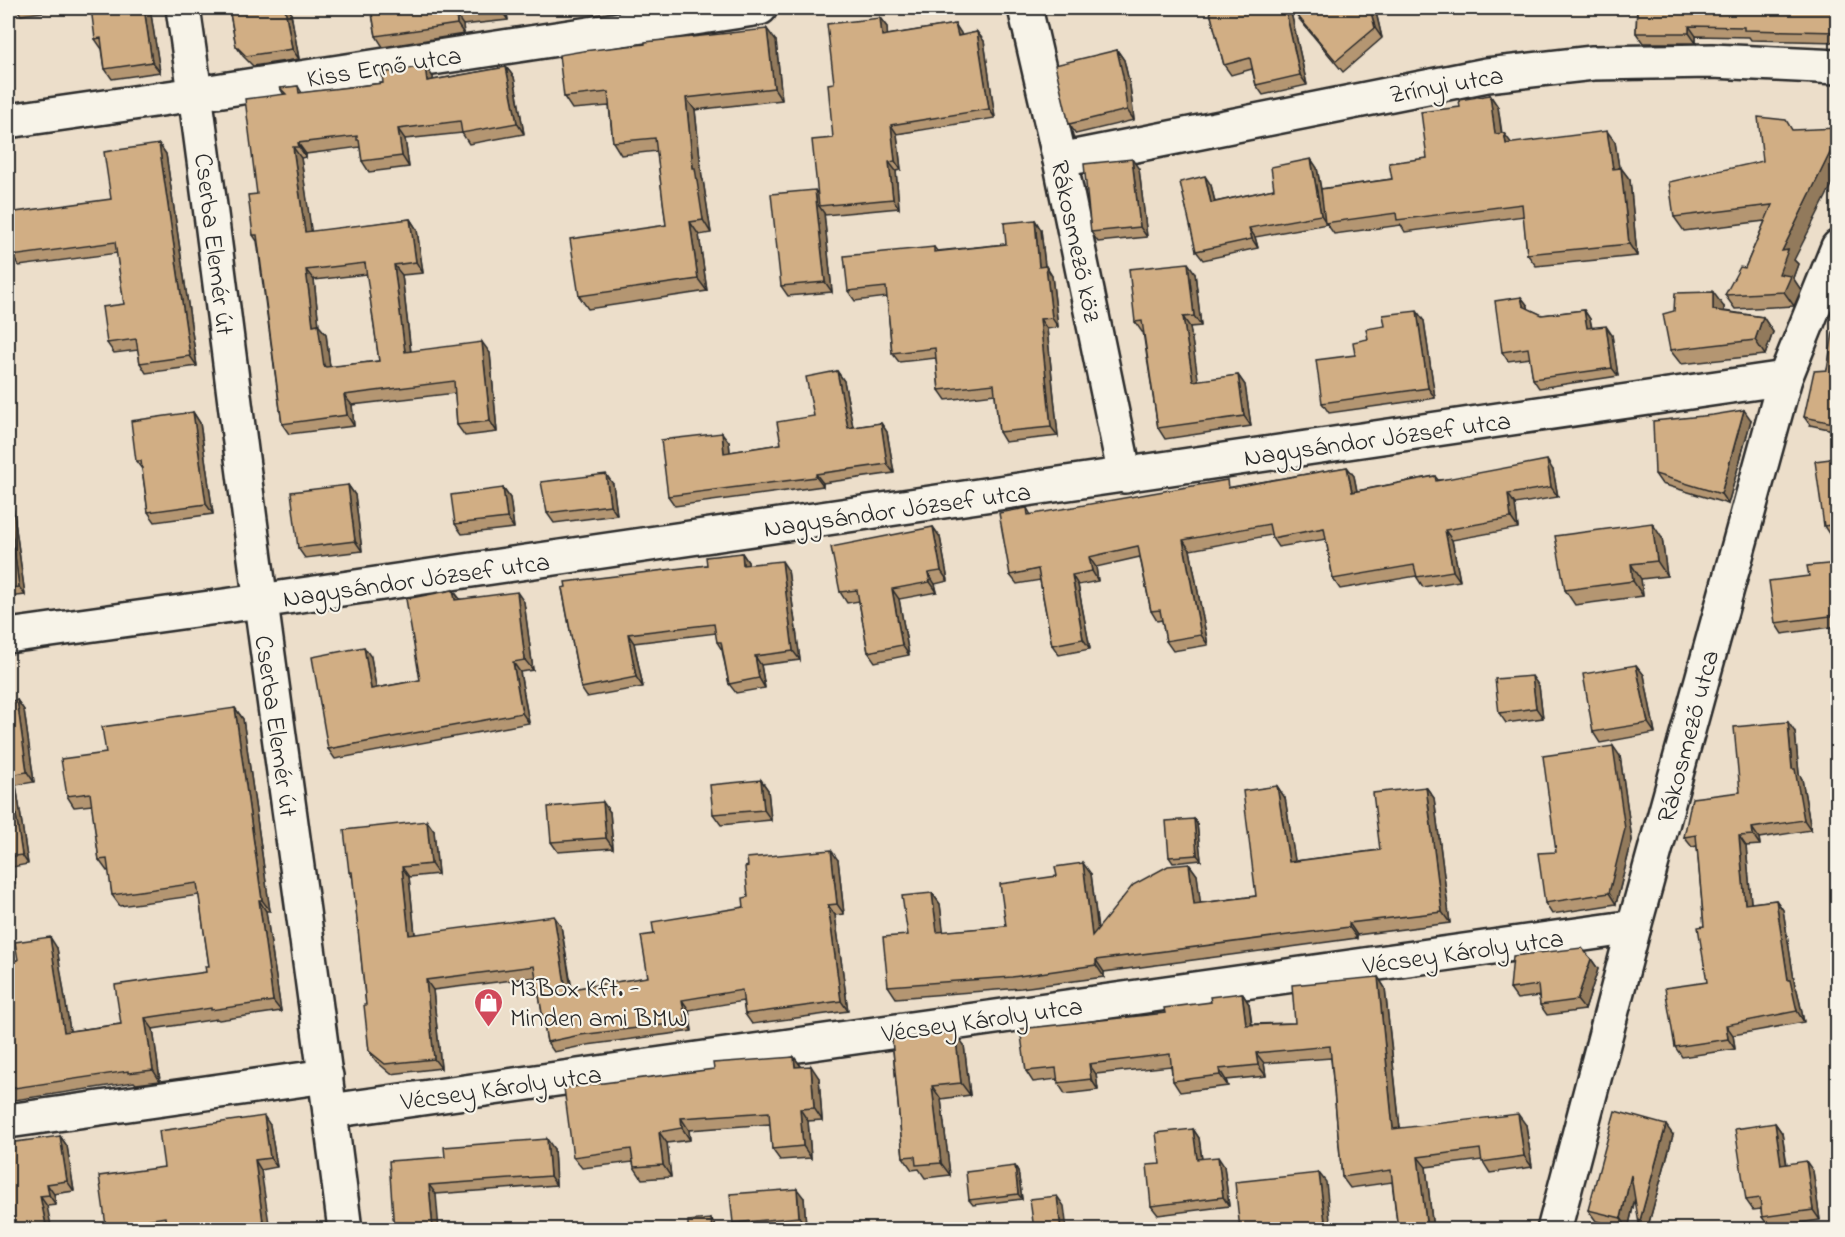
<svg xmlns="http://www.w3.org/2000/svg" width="1845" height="1237" font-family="'Indie Flower',sans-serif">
<rect width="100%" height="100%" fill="#ecdeca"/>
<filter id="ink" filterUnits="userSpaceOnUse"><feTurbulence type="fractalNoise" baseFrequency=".0167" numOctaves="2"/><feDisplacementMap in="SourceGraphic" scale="12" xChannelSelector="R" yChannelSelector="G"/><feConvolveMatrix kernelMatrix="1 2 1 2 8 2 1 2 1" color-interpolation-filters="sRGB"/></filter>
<g filter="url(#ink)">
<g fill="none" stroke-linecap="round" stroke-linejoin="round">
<defs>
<g id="minor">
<path d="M183 8C212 206 234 405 261 603 289 812 319 1020 345 1230"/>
<path d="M1025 8 1060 160 1125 476"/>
<path d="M8 121 196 94 760 8"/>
<path d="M1060 160 1487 75 1593 63 1712 61 1838 67"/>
<path d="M8 636 260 601 1785 378"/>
<path d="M330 1111 1634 927"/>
<path d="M8 1121 326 1076"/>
<path d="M1554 1230 1634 927 1785 378 1838 247"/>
</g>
</defs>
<!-- minor casing -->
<use href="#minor" stroke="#2b2b2b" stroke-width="38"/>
<!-- minor -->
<use href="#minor" stroke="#f7f3e8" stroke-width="33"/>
</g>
<!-- wall -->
<g fill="#b49672" stroke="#2b2b2b" stroke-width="1.5" fill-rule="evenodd">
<path d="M16 8H75L21 15Z"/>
<path d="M150 8 160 72 112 79 105 69 102 49 95 39Z"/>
<path d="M229 8H290L299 59 253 66 243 56 236 46Z"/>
<path d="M371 8H506L508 20 463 25 464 34 383 47 376 36Z"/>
<path d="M571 8H627L575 13Z"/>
<path d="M1209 8H1375L1382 38 1343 72 1290 8 1307 85 1263 95 1256 85 1252 69 1231 75 1224 65Z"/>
<path d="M1637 8H1838V42L1751 40 1749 37 1696 36V43H1643L1636 33Z"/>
<path d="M880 18 887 27V35L955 24 962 36 977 32 984 41 995 118 897 134 901 170 896 171 899 208 825 215 824 213 832 292 788 296 781 286 817 193 833 138 834 83Z"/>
<path d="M776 41 782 100 695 110 702 178 703 180 711 233 699 235 707 291 588 309 579 296 666 225 657 151 621 155 613 142 609 106 572 109 564 97Z"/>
<path d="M1117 50 1124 60 1130 86 1134 120 1076 134 1069 124Z"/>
<path d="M425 66 433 77V80L506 67 514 77 524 134 469 144 462 133 405 139 409 167 369 172 362 161 360 147 306 154V157L301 158 311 232 410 219 417 230 423 273 402 275 411 352 490 353 497 432 465 436 457 425 455 393 352 405 354 426 289 434 282 424 257 241 253 235 257 194 284 95 280 88 298 86 302 93 383 83ZM367 274 379 361 330 367 326 334 319 326 314 280Z"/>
<path d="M1490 95 1498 107 1502 133 1512 144 1615 142 1619 168H1621L1630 180 1637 256 1536 266 1527 254 1524 216 1405 232 1401 225 1334 234 1327 224 1255 237 1258 248 1203 260 1196 251 1211 185 1215 202 1274 189 1311 159 1317 168 1321 189 1392 179 1427 158 1460 107Z"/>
<path d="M159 144 166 154 197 366 146 373 140 363 138 350 114 353 107 343 124 304 117 253 19 266 12 256 111 199Z"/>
<path d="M1763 161 1794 260 1798 264 1793 278 1801 290 1794 306 1735 309 1725 295 1745 268 1765 221 1684 231 1674 217Z"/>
<path d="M1139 169 1147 237 1098 242 1091 232Z"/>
<path d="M1035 220 1041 230 1045 266 1052 276 1058 327 1047 329 1058 436 1005 442 999 432 995 394 946 400 939 390 936 358 899 362 892 353 887 297 855 301 848 291 934 247 937 251 1006 244Z"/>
<path d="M1195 273 1201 326 1190 327 1198 381 1238 375 1245 385 1251 426 1165 439 1158 428 1143 332H1142L1135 322Z"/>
<path d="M1521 297 1528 306V309L1542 315 1584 310 1590 319 1592 328 1612 335 1618 376 1539 388 1533 379 1530 358 1508 361 1502 352Z"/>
<path d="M1724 307V311L1763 317 1773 332 1765 355 1681 364 1670 350Z"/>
<path d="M1424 321 1435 398 1329 413 1322 403 1368 339Z"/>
<path d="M1838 333V431L1810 425 1804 417 1827 370Z"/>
<path d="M837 371 844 381 853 427 881 423 887 432 894 473 823 483V486L675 506 668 496 722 433 729 442 730 452 781 444 814 416Z"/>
<path d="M193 412 200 423 213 514 155 522 148 512 142 469 136 461Z"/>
<path d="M1751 420 1728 504 1662 484 1655 474Z"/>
<path d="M1838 458V539L1833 540 1824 526Z"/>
<path d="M1347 467 1354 476 1357 491 1435 476 1438 480 1553 470 1558 497 1515 504 1518 528 1452 540 1460 581 1423 587 1416 576 1340 589 1333 579 1326 539 1278 547 1272 538 1271 535 1190 550 1208 645 1173 651 1166 641 1162 620 1157 621 1151 611 1140 557 1096 567 1098 581 1078 585 1090 649 1059 655 1052 645 1040 580 1017 584 1010 575 1027 508 1031 515 1232 487Z"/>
<path d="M613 484 617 515 554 523 547 513Z"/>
<path d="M348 485 355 495 362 551 305 558 298 548Z"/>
<path d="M503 488 510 498 514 528 462 534 455 524Z"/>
<path d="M8 494 12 500 25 595 8 597Z"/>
<path d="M933 527 940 537 948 581 935 584 937 592 899 599 909 655 875 662 868 652 859 601 847 603 840 592Z"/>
<path d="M1662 538 1667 576 1641 579 1643 596 1575 605 1565 590Z"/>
<path d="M742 553 748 562V565L788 570 800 660 761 665 765 688 736 693 729 684 722 650 717 642 716 633 634 643 643 687 587 697 581 688 562 588 707 565Z"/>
<path d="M1838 563V626L1782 634 1775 623 1809 576Z"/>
<path d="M453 590 460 599 524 602 533 670 520 672 529 723 335 759 328 749 371 657 376 688 420 680Z"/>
<path d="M1636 665 1644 675 1655 733 1600 743 1593 732Z"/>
<path d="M1539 686 1543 718 1506 723 1499 713Z"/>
<path d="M17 700 24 710 34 782 16 785 28 864 12 867 15 884 8 885V702Z"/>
<path d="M235 708 243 719 270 911H266L281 1011 219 1020 217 1019 153 1029 160 1081 136 1084 134 1082 8 1101V962L18 960 57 948 70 1031 121 1024 206 972 209 966 199 895 120 906 112 895 109 870 107 871 99 860 92 805 74 807 67 796 106 753Z"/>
<path d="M1795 732 1799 774 1802 779 1811 830 1759 838 1760 845 1746 846 1751 903 1776 900 1783 910 1795 986 1797 990 1804 1022 1733 1035 1735 1049 1682 1057 1675 1047 1707 982 1704 926 1697 846 1692 847 1684 837 1740 792Z"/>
<path d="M1620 756 1632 840 1616 904 1552 914 1545 903 1556 852Z"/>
<path d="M761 780 768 790 771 820 721 825 713 814Z"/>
<path d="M1277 786 1285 798 1295 861 1380 850 1426 787 1434 798 1450 923 1357 935V938L1104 972V977L1021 988 896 998 888 986 908 935 932 893 940 904 943 932 1006 926 1091 874 1098 929 1189 864 1197 875 1200 903 1256 896Z"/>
<path d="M610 812 613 848 558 852 551 842Z"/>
<path d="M1194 819 1197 824 1201 860 1173 863 1169 857Z"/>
<path d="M434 831 438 874 409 877 415 934 561 926 572 989 648 977 654 934 744 907 748 897 838 860 844 914 835 915 848 1011 752 1024 745 1014 743 1001 689 1010 692 1031 587 1045 554 1052 547 1042 536 977 433 990 441 1068 391 1074 376 1061 369 1051 366 1005 353 878 349 872Z"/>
<path d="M1591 959 1598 969 1585 1010 1547 1015 1540 1005 1539 996 1517 999 1510 989Z"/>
<path d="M1378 977 1385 988 1400 1128 1526 1125 1532 1167 1490 1173 1482 1160 1426 1167 1433 1230H1398L1392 1182 1350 1188 1342 1177 1331 1058 1264 1063 1266 1076 1226 1080 1228 1086 1180 1092 1173 1081 1171 1066 1096 1074 1098 1090 1065 1094 1058 1083 1057 1079 1033 1082 1026 1071 1165 1013 1211 1002 1242 993 1249 1004 1252 1024 1295 1023Z"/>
<path d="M892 1039 964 1045 970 1095 941 1099 950 1175 925 1178 919 1169 912 1170 903 1157Z"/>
<path d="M794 1057 801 1066 819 1078 822 1120 808 1121 811 1158 780 1160 772 1149 770 1124 689 1130 690 1140 667 1143 671 1177 642 1179 634 1167 633 1162 582 1168 573 1157 714 1069Z"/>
<path d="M1775 1123 1782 1133 1787 1164 1813 1171 1820 1220 1769 1227 1762 1217 1761 1209 1753 1210 1746 1200Z"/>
<path d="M270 1125 277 1167 261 1170 167 1227 152 1230H108L106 1226 164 1167Z"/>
<path d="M1193 1129 1199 1138 1202 1159 1224 1166 1229 1206 1158 1215 1151 1206 1160 1164Z"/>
<path d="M1673 1135 1647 1230H1643L1635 1199 1628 1229 1596 1221 1588 1210Z"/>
<path d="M60 1136 67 1146 74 1191 54 1194 56 1205 47 1206 8 1230Z"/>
<path d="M554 1149 556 1185 436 1194 394 1230 445 1157Z"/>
<path d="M1015 1166 1018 1171 1022 1199 973 1205 969 1200Z"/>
<path d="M804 1198 806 1226 770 1230H738L733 1223Z"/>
</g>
<!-- shaded-wall -->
<g fill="#927a5c" stroke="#2b2b2b" stroke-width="1.5">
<path d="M144 8H150L160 72 152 62Z"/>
<path d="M285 8H290L299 59 292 49Z"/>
<path d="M500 8H506L508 20 501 10Z"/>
<path d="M1285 8H1290L1307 85 1300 75Z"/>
<path d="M1370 8H1375L1382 38 1375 28Z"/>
<path d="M456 15 463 25 464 34 457 24Z"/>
<path d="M880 18 887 27 888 45 882 36Z"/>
<path d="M955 24 961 33 964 46 958 36Z"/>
<path d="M1689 26 1696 36V43L1689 33Z"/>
<path d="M767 29 776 41 782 100 774 88Z"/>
<path d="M977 32 984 41 995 118 989 109Z"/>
<path d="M1117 50 1124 60 1130 86 1134 120 1127 110Z"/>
<path d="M425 66 433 77 434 91 427 81Z"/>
<path d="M506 67 514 77 524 134 517 123Z"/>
<path d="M1490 95 1498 107 1503 145 1495 134Z"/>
<path d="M686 98 695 110 702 178 703 180 711 233 703 220 693 168Z"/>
<path d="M891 125 897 134 901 170 895 161Z"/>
<path d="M398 129 405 139 409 167 402 156Z"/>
<path d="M1607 131 1615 142 1621 180 1613 169Z"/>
<path d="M1504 133 1512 144H1506Z"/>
<path d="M1838 136V173L1794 260 1798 264 1793 278 1801 290 1794 306 1784 292 1779 274 1782 251Z"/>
<path d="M298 143 306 154V157L299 147Z"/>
<path d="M159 144 166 154 197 366 190 356Z"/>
<path d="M293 147 301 158 313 243 305 232Z"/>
<path d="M1132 159 1139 169 1147 237 1140 227Z"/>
<path d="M1311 159 1317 168 1327 224 1321 215Z"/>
<path d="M889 162 896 171 899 208 893 199Z"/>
<path d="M1621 168 1630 180 1637 256 1629 244Z"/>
<path d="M1205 176 1211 185 1217 212 1211 203Z"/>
<path d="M815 190 822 200 819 206 824 213 832 292 825 282Z"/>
<path d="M410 219 417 230 423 273 416 262Z"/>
<path d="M1035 220 1041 230 1046 276 1039 267Z"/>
<path d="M690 222 699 235 707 291 698 279Z"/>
<path d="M1249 228 1255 237 1258 248 1252 239Z"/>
<path d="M1188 263 1195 273 1201 326 1194 316Z"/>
<path d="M394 265 402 275 412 363 405 352Z"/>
<path d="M1046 266 1052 276 1058 327 1052 318Z"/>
<path d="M306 270 314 280 319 326 326 334 331 376 324 366 313 325Z"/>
<path d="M1713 292 1724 307 1723 325 1713 310Z"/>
<path d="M1521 297 1528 306 1529 315 1523 306Z"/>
<path d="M1584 310 1590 319 1593 337 1587 328Z"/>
<path d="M1417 311 1424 321 1435 398 1428 388Z"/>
<path d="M1183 317 1190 327 1200 391 1193 381Z"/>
<path d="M1763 317 1773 332 1765 355 1755 340Z"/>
<path d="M1040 319 1047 329 1058 436 1051 427Z"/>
<path d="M1606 326 1612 335 1618 376 1612 368Z"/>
<path d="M482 342 490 353 497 432 490 421Z"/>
<path d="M837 371 844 381 855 437 848 428Z"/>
<path d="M1238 375 1245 385 1251 426 1244 416Z"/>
<path d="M344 395 352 405 354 426 347 415Z"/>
<path d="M1744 410 1751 420 1728 504 1721 494Z"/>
<path d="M193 412 200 423 213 514 206 504Z"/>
<path d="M881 423 887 432 894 473 887 464Z"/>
<path d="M722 433 729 442 731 462 724 453Z"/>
<path d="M1547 460 1553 470 1558 497 1551 487Z"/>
<path d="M1347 467 1354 476 1359 502 1352 492Z"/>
<path d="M606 474 613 484 617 515 610 505Z"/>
<path d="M816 474 823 483V486L816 477Z"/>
<path d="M348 485 355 495 362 551 355 541Z"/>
<path d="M503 488 510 498 514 528 507 518Z"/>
<path d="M8 494 12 500 25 595 19 587 8 502Z"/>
<path d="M1508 494 1515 504 1518 528 1511 518Z"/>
<path d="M1652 523 1662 538 1667 576 1657 561Z"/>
<path d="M933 527 940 537 948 581 941 571Z"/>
<path d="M1445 530 1452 540 1460 581 1453 571Z"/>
<path d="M1183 540 1190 550 1208 645 1201 635Z"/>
<path d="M742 553 748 562 750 575 743 565Z"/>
<path d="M1089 557 1096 567 1098 581 1092 571Z"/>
<path d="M782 561 788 570 800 660 793 651Z"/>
<path d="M1631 564 1641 579 1643 596 1633 581Z"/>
<path d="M928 573 935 584 937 592 930 582Z"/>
<path d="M1072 575 1078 585 1090 649 1083 639Z"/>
<path d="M892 589 899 599 909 655 902 645Z"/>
<path d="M453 590 460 600H455Z"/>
<path d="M517 592 524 602 533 670 525 660Z"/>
<path d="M628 634 634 643 643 687 636 677Z"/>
<path d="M364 647 371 657 378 699 371 689Z"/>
<path d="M755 656 761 665 765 688 759 678Z"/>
<path d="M513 662 520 672 529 723 522 713Z"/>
<path d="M1636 665 1644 675 1655 733 1648 723Z"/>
<path d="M1532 676 1539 686 1543 718 1536 708Z"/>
<path d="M17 700 24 710 34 782 27 772Z"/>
<path d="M235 708 243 719 270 911 262 900Z"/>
<path d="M1788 722 1795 732 1799 774 1802 779 1811 830 1804 820 1792 769Z"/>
<path d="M1613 746 1620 756 1632 840 1616 904 1609 893Z"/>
<path d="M10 775 16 785 28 864 22 855Z"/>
<path d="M761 780 768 790 771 820 764 810Z"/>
<path d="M1277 786 1285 798 1297 873 1289 862Z"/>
<path d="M1426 787 1434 798 1450 923 1442 912Z"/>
<path d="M603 802 610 812 613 848 606 838Z"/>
<path d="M1194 819 1197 824 1201 860 1197 855Z"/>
<path d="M427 821 434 831 438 874 431 864Z"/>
<path d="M1752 828 1759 838 1760 845 1753 835Z"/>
<path d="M1739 836 1746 846 1752 914 1745 904Z"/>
<path d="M831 850 838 860 844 914 837 904Z"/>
<path d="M8 860 12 867 15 884 8 875Z"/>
<path d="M1083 863 1091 874 1100 948 1092 936Z"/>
<path d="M1189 864 1197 875 1202 915 1194 904Z"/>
<path d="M402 867 409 877 416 945 409 935Z"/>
<path d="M932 893 940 904 945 944 937 932Z"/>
<path d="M259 900 266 911 281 1011 273 1001Z"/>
<path d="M1776 900 1783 910 1795 986 1797 990 1804 1022 1797 1011 1788 980Z"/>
<path d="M828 905 835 915 848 1011 841 1001Z"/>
<path d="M554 916 561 926 573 1000 566 990Z"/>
<path d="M1349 923 1357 935V938L1349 927Z"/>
<path d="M50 937 57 948 72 1043 64 1032Z"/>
<path d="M1591 959 1598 969 1585 1010 1577 1000Z"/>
<path d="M1096 960 1104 972V977L1096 965Z"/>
<path d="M1378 977 1385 988 1401 1139 1393 1129Z"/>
<path d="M426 980 433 990 441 1068 434 1059Z"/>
<path d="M1242 993 1249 1004 1253 1036 1246 1025Z"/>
<path d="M682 1000 689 1010 692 1031 686 1022Z"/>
<path d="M145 1018 153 1029 160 1081 153 1070Z"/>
<path d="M1726 1025 1733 1035 1735 1049 1728 1039Z"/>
<path d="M955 1032 964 1045 970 1095 961 1083Z"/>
<path d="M1256 1053 1264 1063 1266 1076 1258 1065Z"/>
<path d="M794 1057 803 1069 795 1067Z"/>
<path d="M1089 1064 1096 1074 1098 1090 1091 1079Z"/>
<path d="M811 1066 819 1078 822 1120 814 1108Z"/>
<path d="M1219 1069 1226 1080 1228 1086 1220 1075Z"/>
<path d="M932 1086 941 1099 950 1175 941 1163Z"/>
<path d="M800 1109 808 1121 811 1158 803 1146Z"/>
<path d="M1518 1114 1526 1125 1532 1167 1524 1156Z"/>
<path d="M264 1116 270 1125 277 1167 270 1158Z"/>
<path d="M681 1118 689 1130 690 1140 682 1128Z"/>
<path d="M1775 1123 1782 1133 1788 1175 1781 1165Z"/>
<path d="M1666 1125 1673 1135 1647 1230H1643L1639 1224Z"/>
<path d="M1193 1129 1199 1138 1203 1168 1197 1159Z"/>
<path d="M659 1132 667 1143 671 1177 663 1165Z"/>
<path d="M60 1136 67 1146 74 1191 67 1181Z"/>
<path d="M547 1139 554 1149 556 1185 550 1176Z"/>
<path d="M1218 1157 1224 1166 1229 1206 1223 1197Z"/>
<path d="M1418 1157 1426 1167 1433 1230H1427Z"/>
<path d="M255 1160 261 1170 270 1230H264Z"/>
<path d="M1806 1161 1813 1171 1820 1220 1813 1210Z"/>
<path d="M1015 1166 1018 1171 1022 1199 1018 1194Z"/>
<path d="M1319 1173 1326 1182 1331 1230H1326Z"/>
<path d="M1631 1175 1638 1185 1628 1229 1621 1218Z"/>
<path d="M47 1184 54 1194 56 1205 49 1195Z"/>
<path d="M429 1185 436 1194 439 1230H433Z"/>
<path d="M797 1189 804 1198 806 1226 799 1217Z"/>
<path d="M40 1196 47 1206 52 1230H47Z"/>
<path d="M1057 1196 1064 1206 1067 1230H1061Z"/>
<path d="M711 1219 718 1228V1230H712Z"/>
<path d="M1150 1221 1156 1230H1151Z"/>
</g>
<!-- building -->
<g fill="#d1ae84" stroke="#2b2b2b" stroke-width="1.5" fill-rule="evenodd">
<path d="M91 8H144L152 62 105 69 101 38 95 39Z"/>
<path d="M229 8H285L292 49 246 56 236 46Z"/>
<path d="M371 8H500L501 10 456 15 457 24 376 36Z"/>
<path d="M1209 8H1285L1300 75 1256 85 1250 58 1224 65Z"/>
<path d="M1291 8H1370L1375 28 1336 61Z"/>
<path d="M1637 8H1838V32L1744 30V27L1689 26V33H1636Z"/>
<path d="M880 18 882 36 955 24 958 36 977 32 989 109 891 125 895 161 889 162 893 199 819 206 812 140 833 138 828 84 834 83 827 24Z"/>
<path d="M767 29 774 88 686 98 693 168H695L703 220 690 222 698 279 579 296 570 239 666 225 655 138 613 142 608 92 564 97 559 55 583 51 645 44V42Z"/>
<path d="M1117 50 1123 76 1127 110 1069 124 1055 65Z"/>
<path d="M425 66 427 81 506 67 517 123 462 133 460 121 398 129 402 156 362 161 359 140H357V136L298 143 299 147H293L305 232 410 219 416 262 394 265 405 352 482 342 490 421 457 425 454 381 344 395 347 415 282 424 257 235H253L248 195 257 194 245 99 286 94 280 88 298 86 299 93 383 83 382 73ZM365 263 379 361 326 367 324 366 318 324 313 325 306 270Z"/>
<path d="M1490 95 1495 134 1504 133 1506 144 1607 131 1613 169 1621 168 1629 244 1527 254 1522 204 1397 220 1396 213 1325 223 1321 189 1392 179 1389 163 1427 158 1421 112 1460 107 1459 100Z"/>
<path d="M1758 117 1786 120 1792 130 1838 128V136L1829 155 1782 251 1788 250 1779 274 1791 276 1784 292 1725 295 1740 267 1745 268 1772 205 1674 217 1669 182 1763 161Z"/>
<path d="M159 144 190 356 140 363 136 339 107 343 102 307 124 304 115 242 12 256 8 224V213L111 199 104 152Z"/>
<path d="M1132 159 1140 227 1091 232 1084 164Z"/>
<path d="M1311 159 1321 215 1249 228 1252 239 1196 251 1180 182 1205 176 1211 203 1274 189 1271 167Z"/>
<path d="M815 190 825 282 781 286 771 194Z"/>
<path d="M1035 220 1039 267 1046 266 1052 318 1040 319 1051 427 999 432 994 384 939 390 935 348 892 353 886 287 848 291 844 256 934 247V252L1006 244 1004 223Z"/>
<path d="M1188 263 1194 316 1183 317 1193 381 1238 375 1244 416 1158 428 1142 321 1135 322 1129 269Z"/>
<path d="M1713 292V310L1763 317 1755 340 1670 350 1663 314 1674 311 1675 293Z"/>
<path d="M1521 297 1523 306 1542 315 1584 310 1587 328 1606 326 1612 368 1533 379 1528 348 1502 352 1495 301Z"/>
<path d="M1417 311 1428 388 1322 403 1316 360 1355 355 1353 342 1368 339 1366 329 1385 326 1383 315Z"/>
<path d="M1833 332 1838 333V424L1804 417 1814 371 1827 370Z"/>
<path d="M837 371 848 428 881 423 887 464 816 474V477L668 496 661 440 722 433 724 453 781 444 777 422 814 416 806 377Z"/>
<path d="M1744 410 1721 494 1655 474 1653 421 1713 415Z"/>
<path d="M193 412 206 504 148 512 141 461H136L131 421Z"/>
<path d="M1838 458V524L1824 526 1815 461Z"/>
<path d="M1547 460 1551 487 1508 494 1511 518 1445 530 1453 571 1417 577 1414 565 1333 579 1324 528 1272 538 1269 524 1183 540 1201 635 1166 641 1160 610 1151 611 1138 546 1089 557 1092 571 1072 575 1083 639 1052 645 1038 569 1010 575 999 513 1027 508 1028 515 1227 480 1228 488 1347 467 1352 492 1435 476 1436 481Z"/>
<path d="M606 474 610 505 547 513 541 482Z"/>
<path d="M348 485 355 541 298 548 291 492Z"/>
<path d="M503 488 507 518 455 524 451 495Z"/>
<path d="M8 502 19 587 8 588Z"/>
<path d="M1652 523 1657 561 1631 564 1633 581 1565 590 1555 536Z"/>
<path d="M933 527 941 571 928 573 930 582 892 589 902 645 868 652 857 590 840 592 831 547Z"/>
<path d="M742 553 743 565 782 561 793 651 755 656 759 678 729 684 721 642H717L714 624 628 634 636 677 581 688 562 588 566 587 565 582 707 565 706 557Z"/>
<path d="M1838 563V615L1775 623 1769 581 1809 576 1807 566Z"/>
<path d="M453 590 455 600 517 592 525 660 513 662 522 713 328 749 312 657 364 647 371 689 420 680 406 599Z"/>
<path d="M1636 665 1648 723 1593 732 1583 674Z"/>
<path d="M1532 676 1536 708 1499 713 1495 679Z"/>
<path d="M17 700 27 772 10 775 22 855 8 857V702Z"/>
<path d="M235 708 262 900H259L273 1001 211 1010V1008L145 1018 153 1070 128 1073V1071L8 1089V962L18 960 15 942 50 937 64 1032 121 1024 115 985 206 972 205 966H209L197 883 112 895 107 859 99 860 90 793 67 796 61 759 106 753 102 727Z"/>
<path d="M1788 722 1792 769H1795L1804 820 1752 828 1753 835 1739 836 1745 904 1776 900 1788 980H1790L1797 1011 1726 1025 1728 1039 1675 1047 1665 988 1707 982 1698 927 1704 926 1696 835 1684 837 1692 798 1740 792 1734 727Z"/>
<path d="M1613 746 1625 829 1609 893 1545 903 1538 853 1556 852 1543 756Z"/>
<path d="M761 780 764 810 713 814 710 785Z"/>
<path d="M1277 786 1289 862 1380 850 1373 793 1426 787 1442 912 1349 923V927L1096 960V965L1012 977 888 986 883 937 908 935 902 896 932 893 937 932 1006 926 1000 884 1057 876 1055 867 1083 863 1092 936 1133 885 1168 866 1189 864 1194 904 1256 896 1243 791Z"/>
<path d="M603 802 606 838 551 842 548 807Z"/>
<path d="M1194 819 1197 855 1169 857 1166 821Z"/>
<path d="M427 821 431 864 402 867 409 935 554 916 566 990 648 977 641 936 654 934 652 922 744 907 743 898 748 897 745 867 748 866 747 858 831 850 837 904 828 905 841 1001 745 1014 742 990 682 1000 686 1022 580 1035 547 1042 534 966 426 980 434 1059 385 1064 369 1051 364 1005H366L352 872H349L344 830Z"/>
<path d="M1582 948 1591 959 1577 1000 1540 1005 1538 985 1510 989 1513 956Z"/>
<path d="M1378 977 1393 1129 1518 1114 1524 1156 1482 1162 1480 1149 1418 1157 1427 1230H1398L1391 1170 1342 1177 1330 1046 1256 1053 1258 1065 1219 1069 1220 1075 1173 1081 1170 1054 1089 1064 1091 1079 1058 1083 1056 1068 1026 1071 1020 1029 1165 1013 1164 1008 1211 1002 1210 997 1242 993 1246 1025 1295 1023 1292 985Z"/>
<path d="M955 1032 961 1083 932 1086 941 1163 916 1165 915 1156 903 1157 892 1039Z"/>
<path d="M794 1057 795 1067 811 1066 814 1108 800 1109 803 1146 772 1149 769 1112 681 1118 682 1128 659 1132 663 1165 634 1167 631 1149 573 1157 564 1088 714 1069 713 1063Z"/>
<path d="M1615 1111 1666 1125 1639 1224 1631 1175 1621 1218 1588 1210Z"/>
<path d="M264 1116 270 1158 255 1160 264 1230H167L165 1217 106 1226 99 1176 164 1167 159 1131Z"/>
<path d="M1775 1123 1781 1165 1806 1161 1813 1210 1762 1217 1760 1198 1746 1200 1735 1129Z"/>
<path d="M1193 1129 1197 1159 1218 1157 1223 1197 1151 1206 1147 1165 1160 1164 1156 1133Z"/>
<path d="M60 1136 67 1181 47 1184 49 1195 40 1196 47 1230H8V1143Z"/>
<path d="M547 1139 550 1176 429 1185 433 1230H394L389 1161 445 1157 444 1147Z"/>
<path d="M1015 1166 1018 1194 969 1200 966 1172Z"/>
<path d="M1319 1173 1326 1230H1240L1235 1182Z"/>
<path d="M797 1189 799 1217 733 1223 730 1194Z"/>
<path d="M1057 1196 1061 1230H1034L1030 1199Z"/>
<path d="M711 1219 712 1230H688V1221Z"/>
<path d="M1150 1221 1151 1230H1075Z"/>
</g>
</g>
<!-- icons -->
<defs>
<symbol id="shop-pin" viewBox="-11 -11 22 30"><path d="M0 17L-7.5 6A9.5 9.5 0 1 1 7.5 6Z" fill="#d1495b" stroke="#f7f3e8"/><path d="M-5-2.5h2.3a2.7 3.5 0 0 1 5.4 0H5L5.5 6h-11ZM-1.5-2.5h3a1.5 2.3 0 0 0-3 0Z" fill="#fff"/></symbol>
</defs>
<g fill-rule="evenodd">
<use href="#shop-pin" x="472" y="986" width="33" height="45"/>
</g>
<g text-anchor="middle" stroke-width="4.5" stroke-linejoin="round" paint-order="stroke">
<!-- street labels -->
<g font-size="26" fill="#2b2b2b" stroke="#f7f3e8">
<text transform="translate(384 66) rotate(-9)" y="9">Kiss Ernő utca</text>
<text transform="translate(1446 84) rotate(-10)" y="9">Zrínyi utca</text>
<text transform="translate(1077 241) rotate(78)" y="9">Rákosmező köz</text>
<text transform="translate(215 244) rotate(83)" y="9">Cserba Elemér út</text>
<text transform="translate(1377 438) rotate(-8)" y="9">Nagysándor József utca</text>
<text transform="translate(897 509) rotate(-8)" y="9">Nagysándor József utca</text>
<text transform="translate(416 579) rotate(-8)" y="9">Nagysándor József utca</text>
<text transform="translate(277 726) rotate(82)" y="9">Cserba Elemér út</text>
<text transform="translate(1687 736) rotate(-75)" y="9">Rákosmező utca</text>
<text transform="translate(1463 951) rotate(-8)" y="9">Vécsey Károly utca</text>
<text transform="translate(982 1019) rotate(-8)" y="9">Vécsey Károly utca</text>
<text transform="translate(501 1087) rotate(-8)" y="9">Vécsey Károly utca</text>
</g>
<!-- poi labels -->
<g font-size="26" fill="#2b2b2b" stroke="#f7f3e8" text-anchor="start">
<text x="510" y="996">M3Box Kft. -<tspan x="510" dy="30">Minden ami BMW</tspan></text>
</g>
</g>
<!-- margin -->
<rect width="1845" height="1237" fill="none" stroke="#f7f3e8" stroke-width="30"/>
<rect x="15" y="15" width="1815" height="1207" fill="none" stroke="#2b2b2b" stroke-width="2" filter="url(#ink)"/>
</svg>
